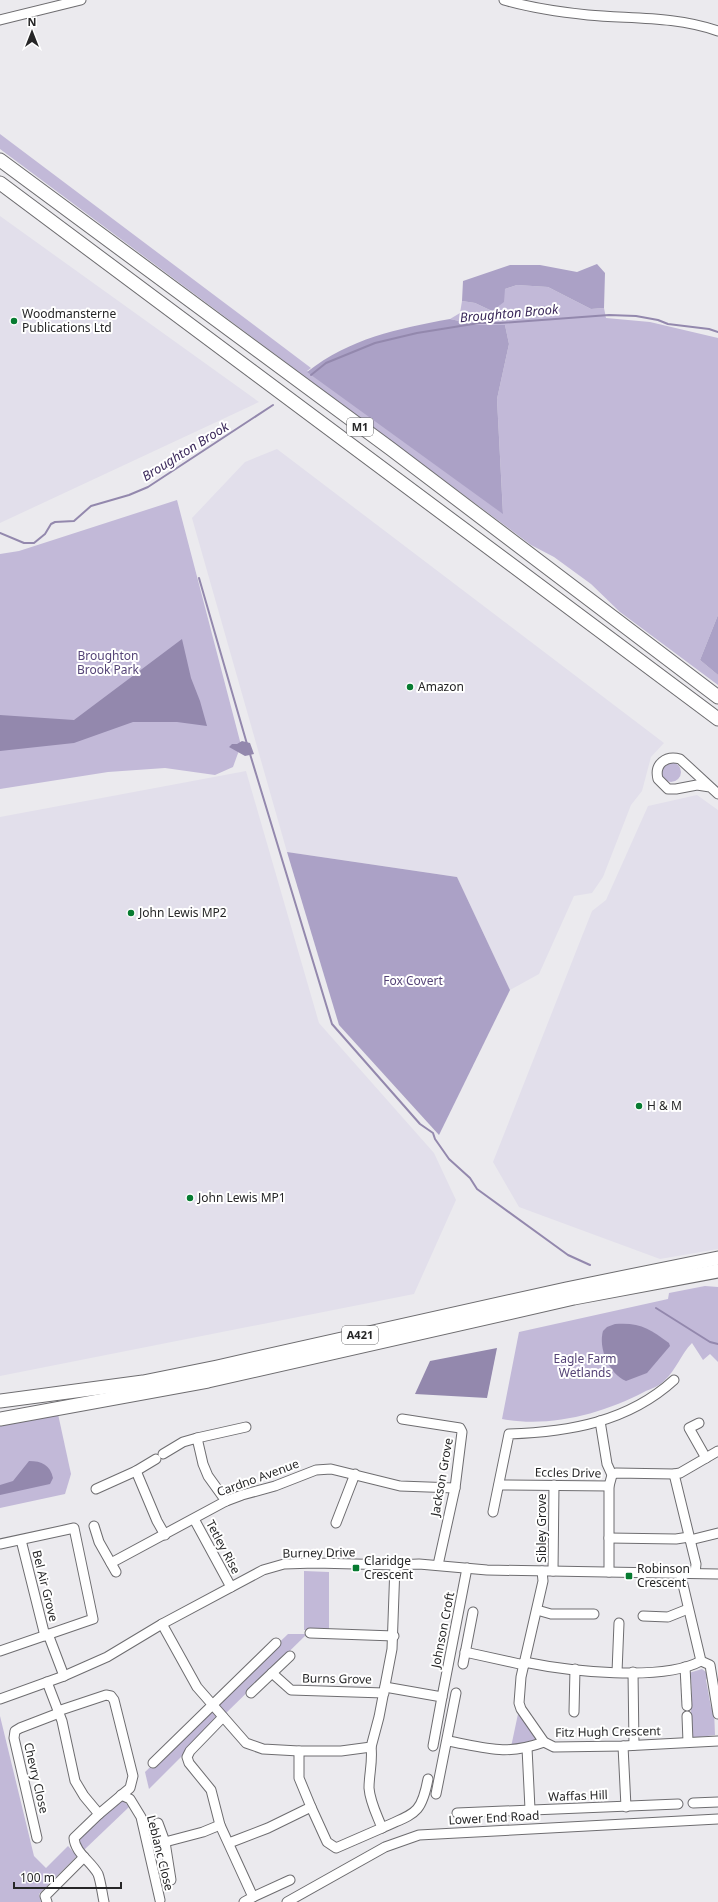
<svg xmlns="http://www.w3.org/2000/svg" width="718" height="1902" font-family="'Noto Sans',sans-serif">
<rect width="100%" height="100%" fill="#ebeaee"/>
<!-- built -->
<g fill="#e2dfeb">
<path d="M0 216 259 402 0 523Z"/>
<path d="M277 449 664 743 651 757 642 791 631 805 603 877 592 893 574 896 539 974 510 990 457 877 287 852 192 518 245 462Z"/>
<path d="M246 771 319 1023 434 1153 456 1200 414 1294 0 1376V817Z"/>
<path d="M697 795 718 810V1249L660 1259 519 1207 493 1162 592 911 606 900 648 806Z"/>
</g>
<!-- green -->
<g fill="#c2b9d8">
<path d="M0 134 311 368 307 371 503 513 497 399 509 344 505 325H478L450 319 460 313 462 301 475 303 492 311 505 289 517 285 548 287 591 309 604 308 606 318 650 322 718 338V615L700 660 718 675V685L620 612 591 584 554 557 531 545 0 149Z"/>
<path d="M177 500 241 745 233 767 215 775 165 768 108 772 0 789V554L19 551Z"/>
<circle cx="671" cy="772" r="10"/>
<path d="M705 1286 718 1287V1362L710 1354 703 1360 692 1343C681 1354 676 1370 665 1380 660 1386 650 1389 644 1392 602 1414 549 1428 502 1419L519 1332 668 1299 669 1293Z"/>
<path d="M58 1414 71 1474 65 1494 0 1508V1425Z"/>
<path d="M304 1571 329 1572V1630H304Z"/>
<path d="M288 1634H307L224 1715 214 1705Z"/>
<path d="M702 1669 706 1672 707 1678 706 1680 711 1707 714 1710 715 1735 692 1738 693 1735 690 1701 692 1698 691 1677 689 1673Z"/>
<path d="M212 1708 221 1717 149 1789 145 1772Z"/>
<path d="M518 1714 540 1741 511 1747Z"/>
<path d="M0 1716 34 1856 46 1868 68 1846 77 1856 39 1894 41 1902H0Z"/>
<path d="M122 1799 129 1807 84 1850 77 1840Z"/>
</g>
<!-- forest -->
<g fill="#aba1c6">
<path d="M597 264 605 273 604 308 591 309 548 287 517 285 505 289 504 302 492 311 475 303 462 301 463 281 510 265H540L577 272Z"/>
<path d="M450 319 478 325H505L509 344 497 399 503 514 307 372C351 338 396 329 450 319Z"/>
<path d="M718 615V675L700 660Z"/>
<path d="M287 852 457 877 510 990 439 1135 339 1025Z"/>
</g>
<!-- water -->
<g fill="#9388ad">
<path d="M182 639 191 678 200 701 207 726 177 722H133L74 743 0 751V715L74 720Z"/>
<path d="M242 741 250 743 254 754 245 756 229 747 232 744H237Z"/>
<path d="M615 1324C640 1322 650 1329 669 1343L670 1346 647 1373 626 1381C609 1374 598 1348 603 1331L607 1327Z"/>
<path d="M497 1348 487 1398 415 1394 430 1361Z"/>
<path d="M29 1461C42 1461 50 1465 53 1478L50 1484 0 1495V1485L13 1481Z"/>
</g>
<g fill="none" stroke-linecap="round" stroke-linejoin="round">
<!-- stream -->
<g stroke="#9388ad" stroke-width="2">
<path d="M311 375 326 363 375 343 417 333 479 323H500L609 315 636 316 658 320 668 324 709 329 718 332"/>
<path d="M0 533 24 543H34L45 534 51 524 55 522 74 521 91 506 129 495 148 487 273 405"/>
<path d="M199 578 247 744"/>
<path d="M250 754 332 1024 420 1124 433 1133 435 1139 449 1159 470 1178 477 1189 568 1255 590 1265"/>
<path d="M656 1308 710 1342 718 1344"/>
</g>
<defs>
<g id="minor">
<path d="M504 0C531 8 559 12 588 15 632 19 675 16 718 31"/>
<path d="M0 20 81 0"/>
<path d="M710 787 697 785 676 789H668L658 779C654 764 666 755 680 759L718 794"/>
<path d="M402 1419 460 1428 462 1432 455 1488 438 1565"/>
<path d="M600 1421 607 1464 612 1475"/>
<path d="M699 1423 689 1428 706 1458"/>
<path d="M197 1438 246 1427"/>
<path d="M163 1454 183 1442 197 1438 203 1464 208 1476 226 1501"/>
<path d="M136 1471 157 1521 165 1535"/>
<path d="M674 1474 696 1564 695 1573"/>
<path d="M499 1485 609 1486"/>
<path d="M96 1489 136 1471 156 1459"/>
<path d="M493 1512 509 1434C569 1432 628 1422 674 1380"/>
<path d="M194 1519 231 1587"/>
<path d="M336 1523 355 1474"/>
<path d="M94 1526 99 1542 116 1572"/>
<path d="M609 1538 676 1539 689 1537"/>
<path d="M21 1540 45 1636"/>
<path d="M690 1540 718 1533"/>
<path d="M0 1544 74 1528 93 1619 0 1651"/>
<path d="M111 1563 226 1501 242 1495 275 1486 316 1470 331 1469 400 1486 455 1488"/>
<path d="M542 1571 543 1581 521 1677 519 1703 521 1709 544 1742 554 1747 623 1746 718 1741"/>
<path d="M553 1571 554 1485"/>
<path d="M609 1572V1486L612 1475 616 1473 674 1474 680 1473 718 1451"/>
<path d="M680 1572 701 1661 710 1665 718 1714"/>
<path d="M537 1610 551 1614H594"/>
<path d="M643 1616 668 1617 688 1609"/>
<path d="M162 1624 197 1687 246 1743 263 1749 299 1751H341L371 1747 379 1717 392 1649 395 1565"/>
<path d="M310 1633 394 1636"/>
<path d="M48 1634 64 1676"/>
<path d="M465 1652 524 1665"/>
<path d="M524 1662C568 1671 662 1682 701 1661"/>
<path d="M463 1664 473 1612"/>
<path d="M685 1667 687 1706"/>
<path d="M617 1672 619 1623"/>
<path d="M633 1672 634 1745"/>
<path d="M272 1673 291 1690 384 1693"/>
<path d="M47 1682 62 1721 75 1781 84 1796 99 1814 74 1838C75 1853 91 1861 98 1874 101 1882 102 1893 104 1902"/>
<path d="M385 1687 442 1697 467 1568"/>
<path d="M251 1693 290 1656"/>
<path d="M0 1699 64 1676 107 1657 162 1624 263 1570 284 1564 315 1563 395 1565 419 1564 487 1570 718 1574"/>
<path d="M58 1711 106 1695 111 1696 114 1700 133 1776 130 1788 99 1814"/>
<path d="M574 1712 575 1669"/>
<path d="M687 1716 688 1742"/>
<path d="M223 1717 190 1751 187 1757 189 1763 211 1790 220 1825 253 1897 244 1902"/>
<path d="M448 1741C486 1748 506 1756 544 1742"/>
<path d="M433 1746 442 1697"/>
<path d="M623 1746 626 1807"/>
<path d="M527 1748 530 1809"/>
<path d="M153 1763 276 1643"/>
<path d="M436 1794 456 1693"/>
<path d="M121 1795 130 1799 141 1817 160 1900"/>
<path d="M693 1803 718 1802"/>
<path d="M311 1807 327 1842 336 1848 382 1828C377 1815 370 1802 369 1788 369 1774 373 1761 371 1747"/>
<path d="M457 1813 678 1804"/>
<path d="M158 1823 165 1842 171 1880"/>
<path d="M382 1828C414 1813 421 1816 428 1779"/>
<path d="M37 1838 14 1738 15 1731 20 1728 59 1713"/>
<path d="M165 1842 203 1832 220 1825"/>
<path d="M229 1843 268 1828 311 1807 299 1778V1751"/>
<path d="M253 1897 290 1880"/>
<path d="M47 1902 45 1896 84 1857"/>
<path d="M287 1902 385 1847 419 1835 718 1819"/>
</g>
<g id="highway">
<path d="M0 160 391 449 718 697"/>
<path d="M0 183 718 719"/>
<path d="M0 1401 143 1382 217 1367 566 1289 718 1258"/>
<path d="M0 1419 208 1381 574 1298 718 1271"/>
</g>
</defs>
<!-- minor casing -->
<use href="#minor" stroke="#6e6d70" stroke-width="11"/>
<!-- highway casing -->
<use href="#highway" stroke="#6e6d70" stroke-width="15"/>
<!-- minor -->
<use href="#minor" stroke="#fff" stroke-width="9"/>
<!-- highway -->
<use href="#highway" stroke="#fff" stroke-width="13"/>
</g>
<!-- markers -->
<g fill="#077b31" stroke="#fff" stroke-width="1.5">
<circle cx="14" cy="321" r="4"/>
<circle cx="410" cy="687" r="4"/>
<circle cx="131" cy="913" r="4"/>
<circle cx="639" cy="1106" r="4"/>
<circle cx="190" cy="1198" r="4"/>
<rect x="352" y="1564" width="8" height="8" rx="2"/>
<rect x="625" y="1572" width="8" height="8" rx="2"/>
</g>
<g text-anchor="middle" stroke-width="4" stroke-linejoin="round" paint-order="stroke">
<!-- shield labels -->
<g fill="#fff" stroke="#676768" stroke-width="1">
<rect x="347" y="418" width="26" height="18" rx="3"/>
<rect x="342" y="1326" width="36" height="18" rx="3"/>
</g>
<g font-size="11" font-weight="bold" fill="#262627">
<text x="360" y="431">M1</text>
<text x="360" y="1339">A421</text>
</g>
<!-- poi labels -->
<g font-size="12" fill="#262627" stroke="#fff" text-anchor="start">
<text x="22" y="318">Woodmansterne<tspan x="22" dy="14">Publications Ltd</tspan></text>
<text x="418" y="691">Amazon</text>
<text x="139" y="917">John Lewis MP2</text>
<text x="647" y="1110">H &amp; M</text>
<text x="198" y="1202">John Lewis MP1</text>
<text x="364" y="1565">Claridge<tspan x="364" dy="14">Crescent</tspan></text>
<text x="637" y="1573">Robinson<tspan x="637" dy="14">Crescent</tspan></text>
</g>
<!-- park labels -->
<g font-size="12" fill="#547" stroke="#fff">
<text x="108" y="660">Broughton<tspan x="108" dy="14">Brook Park</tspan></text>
<text x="413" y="985">Fox Covert</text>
<text x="585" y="1363">Eagle Farm<tspan x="585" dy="14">Wetlands</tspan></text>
</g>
<!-- street labels -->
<g font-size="12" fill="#262627" stroke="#fff">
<text transform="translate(568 1473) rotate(1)" y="4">Eccles Drive</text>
<text transform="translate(442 1477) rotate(-80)" y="4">Jackson Grove</text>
<text transform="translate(258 1478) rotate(-20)" y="4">Cardno Avenue</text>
<text transform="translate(542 1528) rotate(-90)" y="4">Sibley Grove</text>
<text transform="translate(223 1547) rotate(62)" y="4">Tetley Rise</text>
<text transform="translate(319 1553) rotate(-1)" y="4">Burney Drive</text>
<text transform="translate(45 1586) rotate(76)" y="4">Bel Air Grove</text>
<text transform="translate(443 1630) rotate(-79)" y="4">Johnson Croft</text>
<text transform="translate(337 1679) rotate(1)" y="4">Burns Grove</text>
<text transform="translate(608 1732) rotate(-1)" y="4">Fitz Hugh Crescent</text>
<text transform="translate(36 1778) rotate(77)" y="4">Chevry Close</text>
<text transform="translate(578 1796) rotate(-2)" y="4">Waffas Hill</text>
<text transform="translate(494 1818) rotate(-3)" y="4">Lower End Road</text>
<text transform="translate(160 1853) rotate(76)" y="4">Leblanc Close</text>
</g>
<!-- water labels -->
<g font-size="13" font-style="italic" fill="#3c2a5b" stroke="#fff">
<text transform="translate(509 313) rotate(-5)" y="5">Broughton Brook</text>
<text transform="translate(185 451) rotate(-32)" y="5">Broughton Brook</text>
</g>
</g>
<!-- north arrow -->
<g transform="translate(32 32)" stroke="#ffffff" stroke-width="3" paint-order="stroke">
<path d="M0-3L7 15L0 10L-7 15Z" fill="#262627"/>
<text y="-6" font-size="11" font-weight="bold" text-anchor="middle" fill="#262627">N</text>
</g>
<!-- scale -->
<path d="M14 1882v6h107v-6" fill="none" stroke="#262627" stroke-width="2"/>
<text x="20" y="1882" font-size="12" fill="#262627" stroke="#ffffff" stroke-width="3" paint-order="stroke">100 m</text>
</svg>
